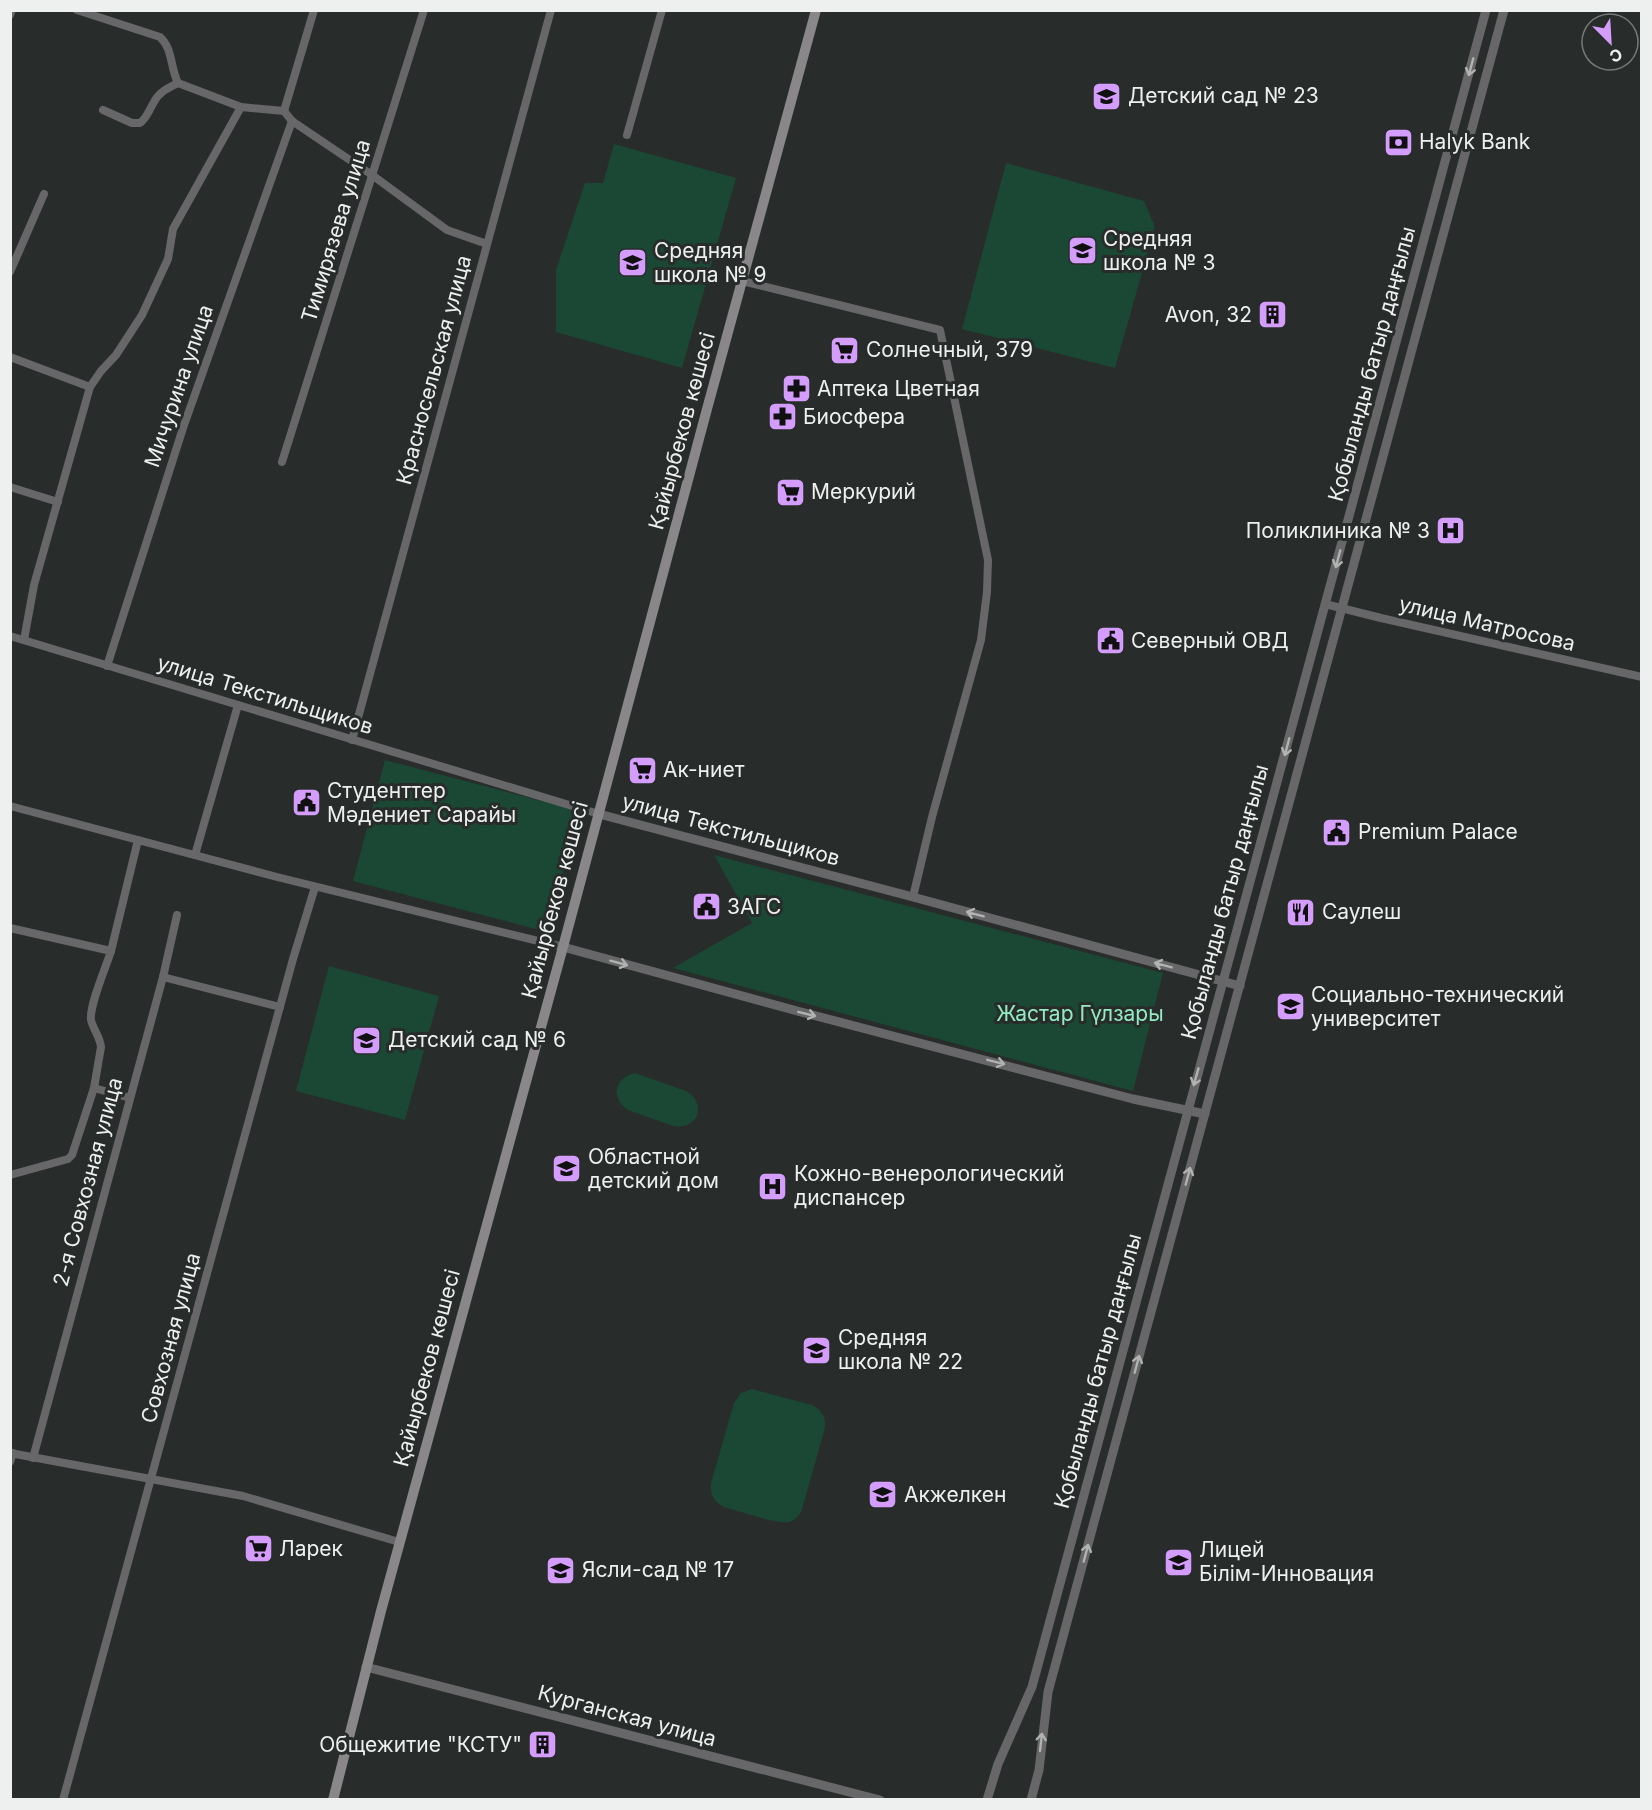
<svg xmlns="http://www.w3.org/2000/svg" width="1652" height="1810" font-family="Inter,sans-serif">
<rect width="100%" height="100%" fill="#282c2a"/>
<!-- green -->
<g fill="#1a4835">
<path d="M614 144 736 178 682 368 556 332V270L585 183H603Z"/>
<path d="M1006 163 1144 201 1155 227 1115 368 962 329Z"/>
<path d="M385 760 579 811 547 932 353 881Z"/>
<path d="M714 855 1163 973 1133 1091 673 968 752 923Z"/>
<path d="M329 966 439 996 405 1120 296 1091Z"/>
<path d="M635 1073 686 1091C708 1104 698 1130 673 1126L628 1110C610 1098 614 1078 635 1073Z"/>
<path d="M752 1389 812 1405C822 1410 826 1417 825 1428L802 1509C800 1515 796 1520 789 1522 778 1525 737 1510 724 1507 714 1502 710 1495 711 1483L734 1403 741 1393Z"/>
</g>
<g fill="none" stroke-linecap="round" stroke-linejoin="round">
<!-- minor -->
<g stroke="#676668" stroke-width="8">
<path d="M77 10 160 37C173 49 170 67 178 83L241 107 284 111 292 121 372 175 447 230 487 244"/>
<path d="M10 15 12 10"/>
<path d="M103 110 132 123H140C147 118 149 110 154 102 159 92 168 88 178 83"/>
<path d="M284 111 314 10"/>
<path d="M627 135 662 10"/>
<path d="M10 272 44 194"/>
<path d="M742 281 940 330 988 560 987 592 981 640 932 817 913 897"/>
<path d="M10 357 90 387"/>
<path d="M282 462 424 10"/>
<path d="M10 487 58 502"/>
<path d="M1325 604 1381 618 1642 677"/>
<path d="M10 636 599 814"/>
<path d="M24 640 34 585 90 387 101 371 116 355 142 315 168 259 173 229 241 107"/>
<path d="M107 666 183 428 292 121"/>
<path d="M352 740 551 10"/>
<path d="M10 806 277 877 563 947"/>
<path d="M195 855 238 705"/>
<path d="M10 928 111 951C106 967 89 1006 91 1020 93 1029 100 1037 101 1047L94 1088 130 1098"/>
<path d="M111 951 138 840"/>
<path d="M163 977 280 1007"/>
<path d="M10 1175 68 1159 72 1155 94 1088"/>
<path d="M10 1453 243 1496 399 1542"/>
<path d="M33 1458 163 977 177 915"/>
<path d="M10 1462 13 1453"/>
<path d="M63 1800 293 959 315 887"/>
</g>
<!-- tertiary -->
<g stroke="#676668" stroke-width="9">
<path d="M599 814 913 897 1240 986"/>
<path d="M563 947 801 1012 1133 1099 1205 1114"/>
<path d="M366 1667 880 1800"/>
<path d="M987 1800 998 1764 1032 1687 1486 10"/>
<path d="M1031 1800 1039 1770 1048 1692 1504 10"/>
</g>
<!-- secondary -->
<path stroke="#89878a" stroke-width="10" d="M333 1800 381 1611 563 947 707 409 816 10"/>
</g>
<!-- one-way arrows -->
<defs><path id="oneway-shaft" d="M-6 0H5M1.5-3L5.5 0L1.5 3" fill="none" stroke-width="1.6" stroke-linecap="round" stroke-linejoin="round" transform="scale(1.5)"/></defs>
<g stroke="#b1b2b2">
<use href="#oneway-shaft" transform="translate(1471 67) rotate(105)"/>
<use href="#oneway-shaft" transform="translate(1338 559) rotate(105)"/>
<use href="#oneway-shaft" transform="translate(1287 747) rotate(105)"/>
<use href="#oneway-shaft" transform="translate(975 914) rotate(-165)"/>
<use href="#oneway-shaft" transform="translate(619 963) rotate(15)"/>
<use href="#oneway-shaft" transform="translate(1163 965) rotate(-165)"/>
<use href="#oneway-shaft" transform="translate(807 1014) rotate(14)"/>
<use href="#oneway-shaft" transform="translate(996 1062) rotate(14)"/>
<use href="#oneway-shaft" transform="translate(1196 1077) rotate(106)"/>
<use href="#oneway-shaft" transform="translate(1188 1176) rotate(-75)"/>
<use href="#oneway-shaft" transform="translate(1137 1364) rotate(-75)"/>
<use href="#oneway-shaft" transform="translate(1086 1553) rotate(-75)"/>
<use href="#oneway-shaft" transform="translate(1041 1742) rotate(-84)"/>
</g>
<!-- icons -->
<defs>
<symbol id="school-square" viewBox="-11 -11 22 22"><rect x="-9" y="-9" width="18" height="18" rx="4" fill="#d49cfb" stroke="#282c2a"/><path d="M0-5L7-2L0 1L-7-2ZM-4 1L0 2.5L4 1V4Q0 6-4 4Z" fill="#111"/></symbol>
<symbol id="bank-square" viewBox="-11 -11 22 22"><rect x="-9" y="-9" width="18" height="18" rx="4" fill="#d49cfb" stroke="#282c2a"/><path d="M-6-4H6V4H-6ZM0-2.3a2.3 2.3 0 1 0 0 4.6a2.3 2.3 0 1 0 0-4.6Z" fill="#111"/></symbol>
<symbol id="building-square" viewBox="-11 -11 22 22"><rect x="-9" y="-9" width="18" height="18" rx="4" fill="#d49cfb" stroke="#282c2a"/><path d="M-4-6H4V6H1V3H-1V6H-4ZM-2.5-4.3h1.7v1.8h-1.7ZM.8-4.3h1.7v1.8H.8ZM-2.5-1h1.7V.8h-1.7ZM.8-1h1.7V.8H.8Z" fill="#111"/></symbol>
<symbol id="supermarket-square" viewBox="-11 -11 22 22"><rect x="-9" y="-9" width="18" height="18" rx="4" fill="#d49cfb" stroke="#282c2a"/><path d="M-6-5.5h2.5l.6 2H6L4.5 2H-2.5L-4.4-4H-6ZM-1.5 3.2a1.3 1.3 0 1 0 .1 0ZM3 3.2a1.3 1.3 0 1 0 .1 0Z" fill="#111"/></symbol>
<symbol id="pharmacy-square" viewBox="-11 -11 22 22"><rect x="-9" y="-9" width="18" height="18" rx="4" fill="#d49cfb" stroke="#282c2a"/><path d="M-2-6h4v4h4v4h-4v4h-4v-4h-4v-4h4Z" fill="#111"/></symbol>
<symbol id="hospital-square" viewBox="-11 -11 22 22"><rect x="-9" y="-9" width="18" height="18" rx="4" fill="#d49cfb" stroke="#282c2a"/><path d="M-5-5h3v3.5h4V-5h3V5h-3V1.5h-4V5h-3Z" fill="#111"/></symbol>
<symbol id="civic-square" viewBox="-11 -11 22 22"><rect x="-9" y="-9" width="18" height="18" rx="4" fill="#d49cfb" stroke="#282c2a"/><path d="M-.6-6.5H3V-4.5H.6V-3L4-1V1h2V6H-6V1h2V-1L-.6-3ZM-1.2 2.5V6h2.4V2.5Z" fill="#111"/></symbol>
<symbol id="restaurant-square" viewBox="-11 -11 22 22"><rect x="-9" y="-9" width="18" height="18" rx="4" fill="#d49cfb" stroke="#282c2a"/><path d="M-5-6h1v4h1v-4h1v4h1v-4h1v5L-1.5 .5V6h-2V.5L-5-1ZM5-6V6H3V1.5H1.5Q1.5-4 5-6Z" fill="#111"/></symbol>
<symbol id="university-square" viewBox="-11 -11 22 22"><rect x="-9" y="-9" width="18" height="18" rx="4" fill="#d49cfb" stroke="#282c2a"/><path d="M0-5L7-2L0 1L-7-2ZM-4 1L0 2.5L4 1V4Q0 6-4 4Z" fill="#111"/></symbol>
</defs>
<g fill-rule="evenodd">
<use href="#school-square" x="1090" y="80" width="33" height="33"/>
<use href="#bank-square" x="1382" y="126" width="33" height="33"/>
<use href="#school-square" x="1066" y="234" width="33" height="33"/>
<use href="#school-square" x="616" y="246" width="33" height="33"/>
<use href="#building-square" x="1256" y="298" width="33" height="33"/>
<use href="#supermarket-square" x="828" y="334" width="33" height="33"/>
<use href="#pharmacy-square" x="780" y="372" width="33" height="33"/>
<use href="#pharmacy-square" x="766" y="400" width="33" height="33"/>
<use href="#supermarket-square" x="774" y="476" width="33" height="33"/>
<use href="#hospital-square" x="1434" y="514" width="33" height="33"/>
<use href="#civic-square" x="1094" y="624" width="33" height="33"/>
<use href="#supermarket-square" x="626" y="754" width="33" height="33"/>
<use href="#civic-square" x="290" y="786" width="33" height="33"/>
<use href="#civic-square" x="1320" y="816" width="33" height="33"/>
<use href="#civic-square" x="690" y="890" width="33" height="33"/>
<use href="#restaurant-square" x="1284" y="896" width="33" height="33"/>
<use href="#university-square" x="1274" y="990" width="33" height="33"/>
<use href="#school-square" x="350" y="1024" width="33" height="33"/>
<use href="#school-square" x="550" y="1152" width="33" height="33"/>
<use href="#hospital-square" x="756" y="1170" width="33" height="33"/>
<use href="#school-square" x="800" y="1334" width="33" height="33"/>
<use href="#school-square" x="866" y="1478" width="33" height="33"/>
<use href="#supermarket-square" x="242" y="1532" width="33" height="33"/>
<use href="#school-square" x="1162" y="1546" width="33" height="33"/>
<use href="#school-square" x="544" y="1554" width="33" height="33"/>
<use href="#building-square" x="526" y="1728" width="33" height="33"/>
</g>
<g text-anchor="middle" stroke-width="6" stroke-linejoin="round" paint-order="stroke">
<!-- poi labels -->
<g font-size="21" fill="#eef0ef" stroke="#282c2a" text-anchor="start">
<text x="1128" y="103">Детский сад № 23</text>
<text x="1419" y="149">Halyk Bank</text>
<text x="1103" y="246">Средняя<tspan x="1103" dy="24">школа № 3</tspan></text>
<text x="654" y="258">Средняя<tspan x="654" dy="24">школа № 9</tspan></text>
<text x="1252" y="322" text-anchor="end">Avon, 32</text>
<text x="866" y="357">Солнечный, 379</text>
<text x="817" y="396">Аптека Цветная</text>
<text x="803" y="424">Биосфера</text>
<text x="811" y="499">Меркурий</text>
<text x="1430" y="538" text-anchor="end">Поликлиника № 3</text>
<text x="1131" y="648">Северный ОВД</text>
<text x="663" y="777">Ак-ниет</text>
<text x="327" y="798">Студенттер<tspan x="327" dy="24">Мәдениет Сарайы</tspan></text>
<text x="1358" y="839">Premium Palace</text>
<text x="727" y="914">ЗАГС</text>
<text x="1322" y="919">Саулеш</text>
<text x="1311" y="1002">Социально-технический<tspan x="1311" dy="24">университет</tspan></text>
<text x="388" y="1047">Детский сад № 6</text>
<text x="588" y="1164">Областной<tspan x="588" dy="24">детский дом</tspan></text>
<text x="794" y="1181">Кожно-венерологический<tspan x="794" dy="24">диспансер</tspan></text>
<text x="838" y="1345">Средняя<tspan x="838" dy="24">школа № 22</tspan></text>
<text x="904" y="1502">Акжелкен</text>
<text x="279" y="1556">Ларек</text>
<text x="1199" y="1557">Лицей<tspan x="1199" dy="24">Білім-Инновация</tspan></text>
<text x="582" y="1577">Ясли-сад № 17</text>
<text x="522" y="1752" text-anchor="end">Общежитие "КСТУ"</text>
</g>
<!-- street labels -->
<g font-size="21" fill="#eef0ef" stroke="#282c2a">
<text transform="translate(336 231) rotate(-73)" y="7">Тимирязева улица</text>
<text transform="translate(1372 364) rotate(-75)" y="7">Қобыланды батыр даңғылы</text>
<text transform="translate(434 370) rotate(-75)" y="7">Красносельская улица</text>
<text transform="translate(179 386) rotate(-71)" y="7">Мичурина улица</text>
<text transform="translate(682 431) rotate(-75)" y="7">Қайырбеков көшесі</text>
<text transform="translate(1487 624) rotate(13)" y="7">улица Матросова</text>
<text transform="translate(265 695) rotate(17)" y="7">улица Текстильщиков</text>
<text transform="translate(731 830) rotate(15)" y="7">улица Текстильщиков</text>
<text transform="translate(555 900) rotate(-75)" y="7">Қайырбеков көшесі</text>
<text transform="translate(1225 902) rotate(-75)" y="7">Қобыланды батыр даңғылы</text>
<text transform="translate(88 1182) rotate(-75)" y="7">2-я Совхозная улица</text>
<text transform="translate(171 1338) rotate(-75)" y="7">Совхозная улица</text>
<text transform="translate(427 1368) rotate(-75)" y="7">Қайырбеков көшесі</text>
<text transform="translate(1098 1371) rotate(-75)" y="7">Қобыланды батыр даңғылы</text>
<text transform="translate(627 1716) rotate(15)" y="7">Курганская улица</text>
</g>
<!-- park labels -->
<g font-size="21" fill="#92eac1" stroke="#282c2a">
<text x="1080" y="1021">Жастар Гүлзары</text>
</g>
</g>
<!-- border -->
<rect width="1652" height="1810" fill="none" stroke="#eef0ef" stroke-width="24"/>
<!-- north arrow -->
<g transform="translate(1610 42) rotate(156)"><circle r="28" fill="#282c2a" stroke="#777a79" stroke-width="1.5"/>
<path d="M0-4.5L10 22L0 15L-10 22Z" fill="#d49cfb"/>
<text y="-9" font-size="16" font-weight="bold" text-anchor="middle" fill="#eef0ef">С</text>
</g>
</svg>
